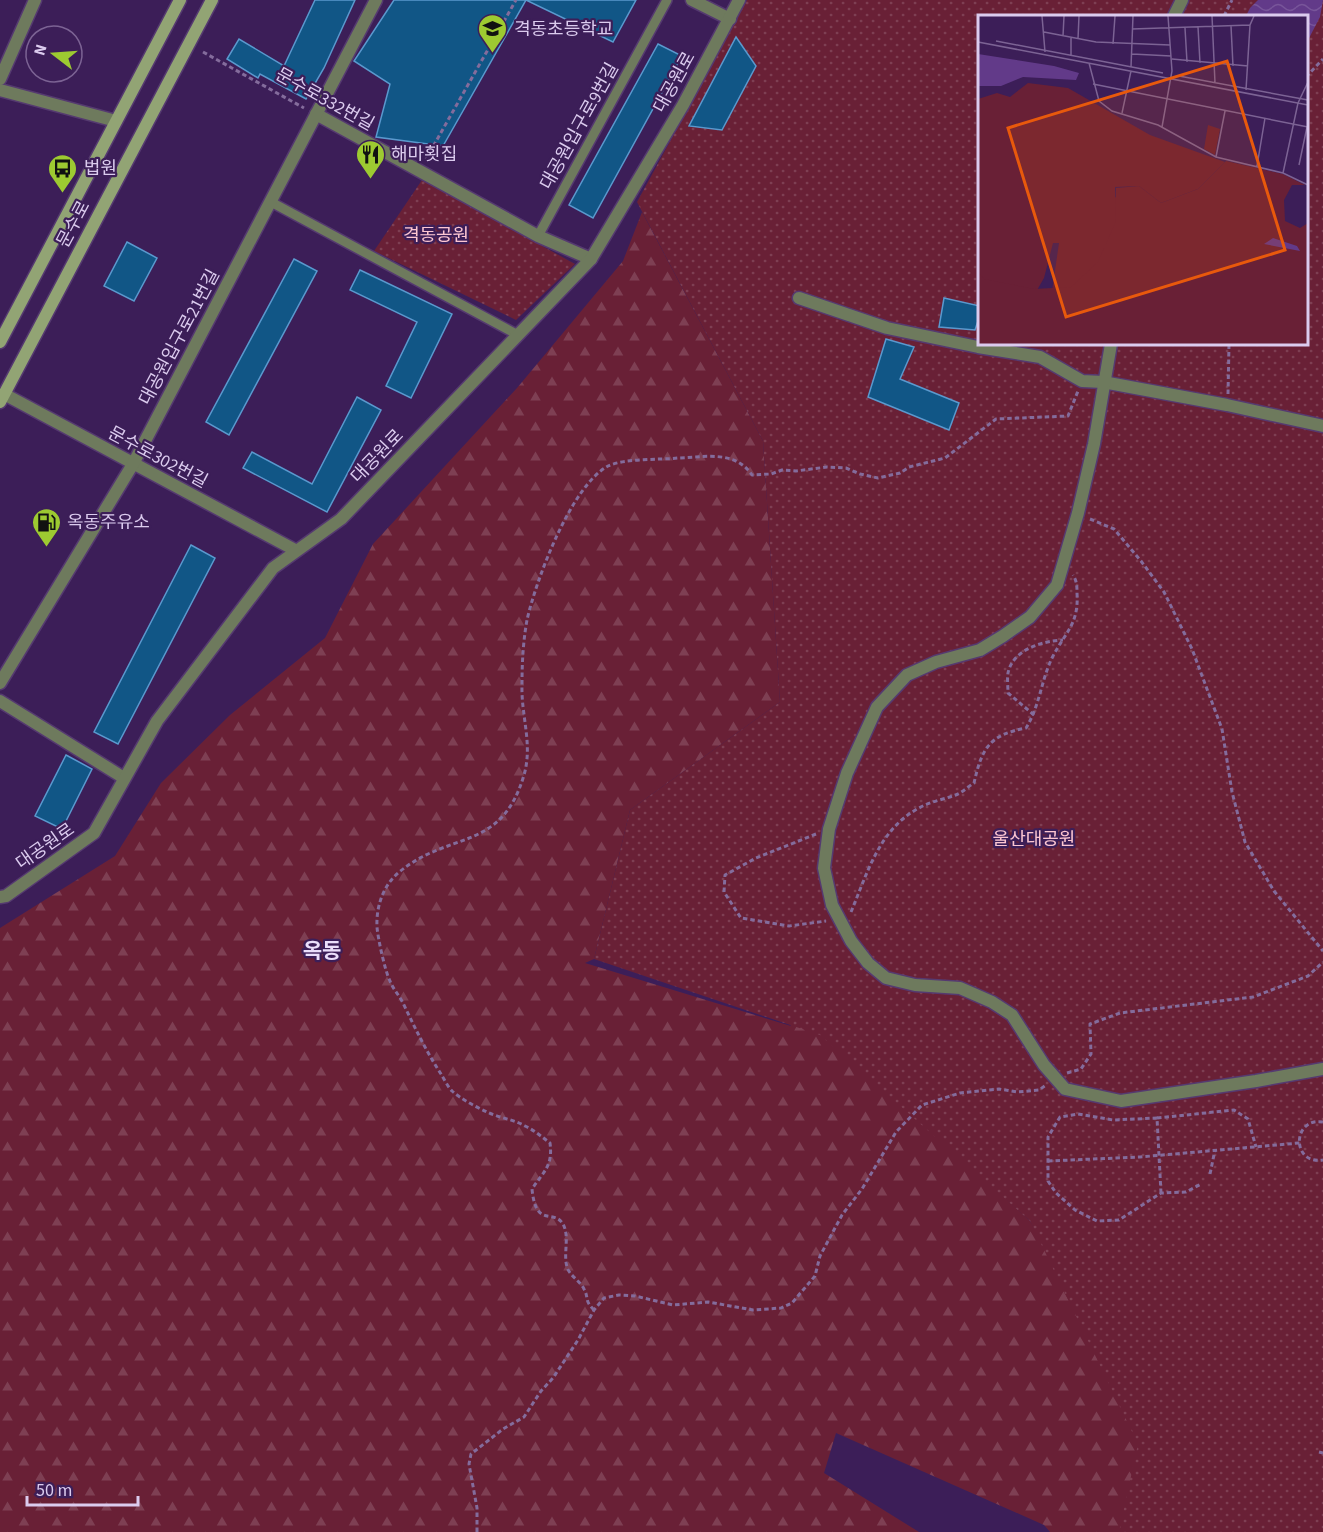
<svg xmlns="http://www.w3.org/2000/svg" width="1323" height="1532" font-family="'Source Sans 3','Noto Sans KR',sans-serif">
<defs>
<pattern id="forest-firs" width="22" height="20" patternUnits="userSpaceOnUse" patternTransform="scale(1.5)"><rect width="22" height="20" fill="#692036"/><path d="M5 1l3.5 6h-7zM16 11l3.5 6h-7z" fill="#7e3f53"/></pattern>
<pattern id="park-dots" width="8" height="8" patternUnits="userSpaceOnUse" patternTransform="scale(1.5)"><rect width="8" height="8" fill="#692036"/><path d="M2 2h.1M6 6h.1" fill="none" stroke="#7e3f53" stroke-width="1.8" stroke-linecap="round"/></pattern>
<pattern id="water-waves" width="16" height="10" patternUnits="userSpaceOnUse" patternTransform="scale(1.5)"><rect width="16" height="10" fill="#623a89"/><path d="M0 5q4-4 8 0t8 0" fill="none" stroke="#78559a"/></pattern>
</defs>
<rect width="100%" height="100%" fill="#3c1e58"/>
<!-- forest -->
<path fill="url(#forest-firs)" d="M642 212 763 441 780 702 630 810 594 959 585 963 791 1026 724 939 1030 1221 1207 1532H1050L1044 1525 836 1433 824 1473 919 1532H0V928L115 856 161 783 230 715 325 638 373 544 517 388 623 261Z"/>
<!-- park -->
<g fill="url(#park-dots)" fill-rule="evenodd">
<path d="M747 0H1323V1532H1119L1138 1444 1030 1221 820 1035 594 959 630 810 780 702 763 441 637 202ZM980 16H1306V344H980Z"/>
<path d="M422 180 575 264 516 320 374 251Z"/>
</g>
<!-- water -->
<path fill="url(#water-waves)" d="M1258 0H1323L1320 17 1307 42 1306 16H1246L1250 8Z"/>
<!-- building -->
<g fill="#115686" stroke="#5a99ce" stroke-width="1.5">
<path d="M315 0H355L324 68 306 99 260 74 258 78 227 59 239 39 284 66Z"/>
<path d="M394 0H526L443 146 376 137 390 84 354 61Z"/>
<path d="M526 0H636L613 42Z"/>
<path d="M736 37 756 66 722 130 689 126Z"/>
<path d="M658 44 682 56 593 218 569 205Z"/>
<path d="M127 242 157 258 134 301 104 286Z"/>
<path d="M294 259 317 271 229 435 206 422Z"/>
<path d="M360 270 452 314 411 398 386 386 417 322 350 290Z"/>
<path d="M944 298 980 306V315L975 330 939 327Z"/>
<path d="M886 339 914 347 900 379 959 403 949 430 868 397Z"/>
<path d="M357 397 381 410 327 512 243 468 252 452 312 484Z"/>
<path d="M191 545 215 558 118 744 94 732Z"/>
<path d="M66 755 92 769 62 829 35 816Z"/>
</g>
<g fill="none" stroke-linecap="round" stroke-linejoin="round">
<defs>
<g id="service">
<path d="M271 202 518 335"/>
<path d="M538 236 667 0"/>
</g>
<g id="pedestrian">
<path d="M1174 16 1182 0"/>
<path d="M799 298 887 328 978 347 1040 357 1082 381 1103 382 1227 405 1323 426"/>
<path d="M1111 344 1094 444 1078 513 1057 585 1030 617 1003 636 980 650 936 662 907 675 877 707 847 773 829 829 824 868 832 905 851 941 868 963 886 978 915 985 960 988 992 1002 1012 1015 1044 1065 1065 1089 1121 1101 1256 1081 1323 1069"/>
</g>
<g id="minor">
<path d="M692 0 730 19"/>
<path d="M0 79 35 0"/>
<path d="M0 90 116 121"/>
<path d="M316 114 538 236 591 259"/>
<path d="M4 394 295 550"/>
<path d="M0 683 133 464 376 0"/>
<path d="M0 701 124 778"/>
<path d="M0 897 6 896 94 833 157 721 273 568 341 519 591 259 683 105 739 0"/>
</g>
<g id="secondary">
<path d="M0 342 180 0"/>
<path d="M0 402 212 0"/>
</g>
</defs>
<!-- service casing -->
<use href="#service" stroke="#553a70" stroke-width="12"/>
<!-- pedestrian casing -->
<use href="#pedestrian" stroke="#553a70" stroke-width="15"/>
<!-- minor casing -->
<use href="#minor" stroke="#553a70" stroke-width="15"/>
<!-- secondary casing -->
<use href="#secondary" stroke="#553a70" stroke-width="15"/>
<!-- path -->
<g stroke="#846c9c" stroke-width="3" stroke-dasharray="4.5 3" stroke-linecap="butt">
<path d="M1224 16 1232 0"/>
<path d="M203 52 304 108"/>
<path d="M1306 77 1323 59"/>
<path d="M426 159 516 0"/>
<path d="M1228 394 1229 344"/>
<path d="M1090 519 1114 529 1141 561 1164 592 1192 649 1222 729 1232 792 1245 842 1274 891 1323 951"/>
<path d="M1034 715 1008 693C1008 687 1007 679 1008 673 1013 649 1043 641 1063 640"/>
<path d="M816 834 756 858 725 875 724 892 741 918 789 926 826 921"/>
<path d="M851 912C867 874 879 829 919 808 931 801 946 799 958 794 964 791 969 786 974 783 982 748 989 735 1026 728 1040 705 1041 681 1052 658 1065 632 1079 625 1077 593 1077 587 1077 581 1073 575"/>
<path d="M1067 1073 1081 1069 1091 1054 1090 1024 1120 1013 1253 997 1308 976 1323 962"/>
<path d="M1157 1118 1234 1110 1248 1119 1256 1147"/>
<path d="M1323 1122C1292 1117 1291 1165 1323 1160"/>
<path d="M1048 1161 1140 1157 1299 1143"/>
<path d="M1210 1174 1215 1150"/>
<path d="M1161 1193 1157 1118 1113 1120 1078 1114 1060 1117 1048 1137V1181L1056 1193 1075 1210 1097 1221 1119 1220 1161 1193 1186 1192 1201 1184"/>
<path d="M594 1310C584 1300 589 1298 584 1289 580 1281 569 1275 567 1267 563 1253 570 1237 563 1224 553 1208 536 1229 532 1189 544 1171 553 1166 550 1143 542 1137 534 1130 525 1126 513 1119 499 1118 487 1112 476 1107 461 1099 452 1091 448 1087 444 1079 441 1074 426 1051 415 1028 403 1003 399 995 393 989 390 981 385 971 378 939 377 927 376 907 383 886 398 873 449 830 501 853 524 775 533 744 521 716 522 685 522 663 523 642 527 620 536 580 571 486 608 466 625 458 660 460 678 458 706 457 735 450 752 475L771 474 782 470 796 471 827 467 846 468 860 474 878 478 900 473 909 467 945 458 996 419 1068 416 1078 391"/>
<path d="M1319 1452 1323 1453"/>
<path d="M477 1532V1508L469 1464 471 1454 503 1429 524 1417 541 1391 553 1378 578 1340 594 1310 604 1298 619 1295 635 1296 673 1305 708 1302 753 1310 781 1308 792 1303 815 1276 820 1256 842 1215 862 1189 896 1132 922 1105 960 1093 999 1089 1017 1092 1039 1090 1046 1085"/>
</g>
<!-- service -->
<use href="#service" stroke="#6e7a5d" stroke-width="9"/>
<!-- pedestrian -->
<use href="#pedestrian" stroke="#6e7a5d" stroke-width="12"/>
<!-- minor -->
<use href="#minor" stroke="#6e7a5d" stroke-width="12"/>
<!-- secondary -->
<use href="#secondary" stroke="#92a474" stroke-width="12"/>
</g>
<!-- icons -->
<defs>
<symbol id="school-pin" viewBox="-11 -11 22 30"><path d="M0 17L-7.5 6A9.5 9.5 0 1 1 7.5 6Z" fill="#9dca31" stroke="#3c1e58"/><path d="M0-5L7-2L0 1L-7-2ZM-4 1L0 2.5L4 1V4Q0 6-4 4Z" fill="#111"/></symbol>
<symbol id="restaurant-pin" viewBox="-11 -11 22 30"><path d="M0 17L-7.5 6A9.5 9.5 0 1 1 7.5 6Z" fill="#9dca31" stroke="#3c1e58"/><path d="M-5-6h1v4h1v-4h1v4h1v-4h1v5L-1.5 .5V6h-2V.5L-5-1ZM5-6V6H3V1.5H1.5Q1.5-4 5-6Z" fill="#111"/></symbol>
<symbol id="bus-pin" viewBox="-11 -11 22 30"><path d="M0 17L-7.5 6A9.5 9.5 0 1 1 7.5 6Z" fill="#9dca31" stroke="#3c1e58"/><path d="M-5-6H5V4H4V6H2V4H-2V6H-4V4H-5ZM-3.5-4V0h7V-4ZM-3.5 1.2v1.5H-2V1.2ZM2 1.2v1.5H3.5V1.2Z" fill="#111"/></symbol>
<symbol id="fuel-pin" viewBox="-11 -11 22 30"><path d="M0 17L-7.5 6A9.5 9.5 0 1 1 7.5 6Z" fill="#9dca31" stroke="#3c1e58"/><path d="M-5.5-6h7V0h2V4h1.3V-2.5L3-4.5l.8-.8L6-3V5H2.5V1h-1V6h-7ZM-4.2-4.7v3.2H.2V-4.7Z" fill="#111"/></symbol>
</defs>
<g fill-rule="evenodd">
<use href="#school-pin" x="476" y="12" width="33" height="45"/>
<use href="#restaurant-pin" x="354" y="138" width="33" height="45"/>
<use href="#bus-pin" x="46" y="152" width="33" height="45"/>
<use href="#fuel-pin" x="30" y="506" width="33" height="45"/>
</g>
<g text-anchor="middle" stroke-width="4.5" stroke-linejoin="round" paint-order="stroke">
<!-- poi labels -->
<g font-size="18" fill="#dbcbee" stroke="#3c1e58" text-anchor="start">
<text x="514" y="35">격동초등학교</text>
<text x="391" y="160">해마횟집</text>
<text x="84" y="174">법원</text>
<text x="67" y="528">옥동주유소</text>
</g>
<!-- street labels -->
<g font-size="18" fill="#dbcbee" stroke="#3c1e58">
<text transform="translate(674 82) rotate(-61)" y="6">대공원로</text>
<text transform="translate(325 99) rotate(29)" y="6">문수로332번길</text>
<text transform="translate(579 126) rotate(-61)" y="6">대공원입구로9번길</text>
<text transform="translate(73 224) rotate(-62)" y="6">문수로</text>
<text transform="translate(179 337) rotate(-62)" y="6">대공원입구로21번길</text>
<text transform="translate(377 456) rotate(-46)" y="6">대공원로</text>
<text transform="translate(158 457) rotate(28)" y="6">문수로302번길</text>
<text transform="translate(45 846) rotate(-35)" y="6">대공원로</text>
</g>
<!-- park labels -->
<g font-size="18" fill="#fdc6d1" stroke="#3c1e58">
<text x="436" y="241">격동공원</text>
<text x="1034" y="845">울산대공원</text>
</g>
<!-- quarter labels -->
<g font-size="21" font-weight="bold" fill="#ebdefb" stroke="#3c1e58">
<text x="322" y="958">옥동</text>
</g>
</g>
<!-- overview -->
<g transform="translate(978 15)">
<rect width="330" height="330" fill="#3c1e58"/>
<path d="M50 68 90 73 172 120 247 147 220 174 183 188 161 171 137 172V182L330 278V329H195L128 265 73 283 81 228H75L66 263 44 301 0 261V84L19 78 32 82Z" fill="#692036"/>
<path d="M230 110 242 114 237 140 226 134ZM248 146 305 159 327 170H314L306 185 307 206 322 213 330 208V329H0V257L6 264 56 274 93 272 120 247 137 208 138 173 161 171 183 188 220 174Z" fill="#692036"/>
<path d="M0 39 76 51 101 58 98 65 45 62 23 71H1ZM295 223 319 231 322 236 286 229Z" fill="#623a89"/>
<path fill="none" stroke="#7c6394" stroke-width="1.5" d="M64 1 67 37M234 1 237 68M253 11 255 51M220 12 222 48M207 13 209 47M154 14 272 10M66 17 118 27 192 30M85 21 86 1M100 24 101 1M18 26 185 58M0 27 330 90M135 29 137 1M154 39 193 41M93 40V22M194 44 270 51M111 48 121 86 134 96 180 110 238 142 305 158 330 170M153 52 155 1M201 61 330 85M115 69 330 112M268 75 272 10 276 1M144 98 153 56M184 112 194 56 190 1M238 142 247 96M321 150 329 112M279 151 287 103M305 158 320 88 330 67"/>
<path fill="#e8590c" fill-opacity="0.15" stroke="#e8590c" stroke-width="3" d="M249 46 307 235 88 302 30 113Z"/>
<rect width="330" height="330" fill="none" stroke="#dbcbee" stroke-width="3"/>
</g>
<!-- north arrow -->
<g transform="translate(54 54) rotate(287)"><circle r="28" fill="#3c1e58" stroke="#7c6394" stroke-width="1.5"/>
<path d="M0-4.5L10 22L0 15L-10 22Z" fill="#9dca31"/>
<text y="-9" font-size="16" font-weight="bold" text-anchor="middle" fill="#dbcbee">N</text>
</g>
<!-- scale -->
<path d="M27 1496v9h111v-9" fill="none" stroke="#dbcbee" stroke-width="3"/>
<text x="36" y="1496" font-size="18" fill="#dbcbee" stroke="#3c1e58" stroke-width="4.5" paint-order="stroke">50 m</text>
</svg>
